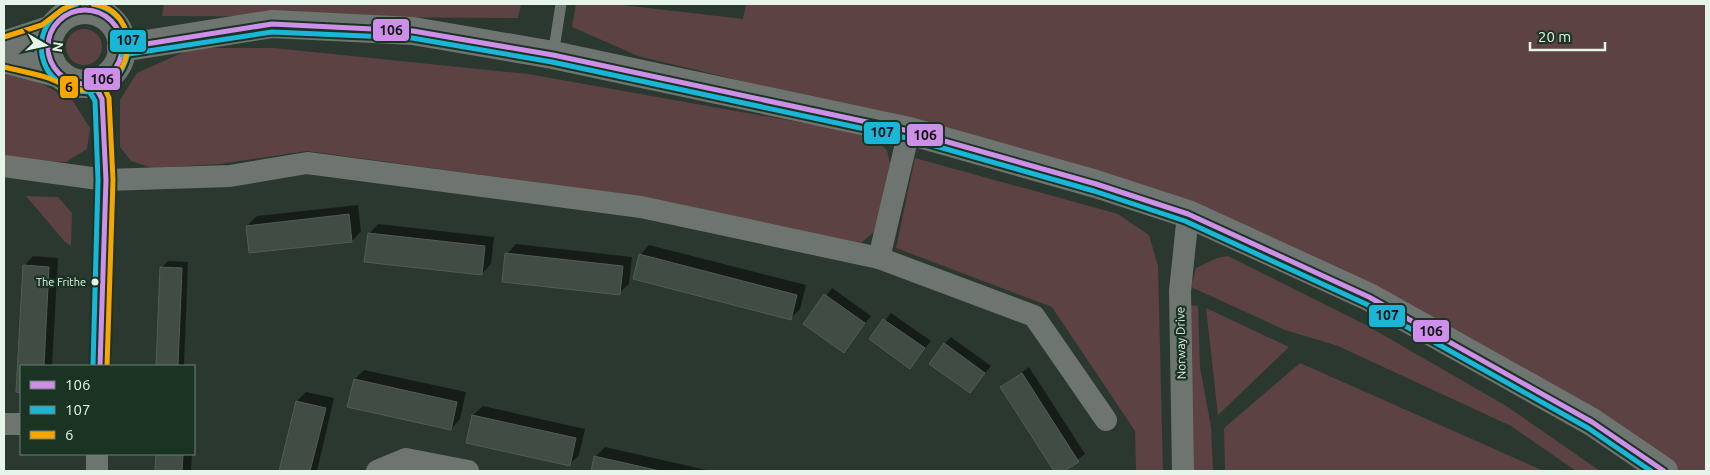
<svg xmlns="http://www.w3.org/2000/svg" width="1710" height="475" font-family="Ubuntu,sans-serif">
<rect width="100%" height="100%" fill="#2a382f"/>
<!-- green -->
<g fill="#5c4242">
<path d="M164 4H521L518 18 162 16Z"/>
<path d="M576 4H614L743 19 746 4H1706V471H1659L1223 223 809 97 638 56 572 27Z"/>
<circle cx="84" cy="47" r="18"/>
<path d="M193 48H274L528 74 866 134 887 150 892 173 876 230 861 243 650 198 307 151 220 164 152 168 131 161 120 147V100L137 73Z"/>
<path d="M4 72 33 79 72 100 90 128 87 149 66 162 21 161 4 155Z"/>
<path d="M915 158 1118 214 1149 235 1158 266 1163 471H1136L1135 431 1052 307 896 248Z"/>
<path d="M26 196 58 197 72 213 71 246 65 242Z"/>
<path d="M1228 256 1366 325 1508 407 1600 471H1576L1511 426 1338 346 1285 330 1191 287 1196 268 1217 258Z"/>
<path d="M1189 305 1198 306 1200 367 1211 427 1213 471H1192Z"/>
<path d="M1206 308 1289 347 1218 415Z"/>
<path d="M1300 363 1544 471H1225L1224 428Z"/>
</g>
<!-- shadow -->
<g fill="#0007">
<path d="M358 205 361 231 352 241 247 226 257 216Z"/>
<path d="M378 224 494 237 491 264 482 274 369 234Z"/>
<path d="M516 244 632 257 629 284 619 293 507 254Z"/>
<path d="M649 245 806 285 800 309 791 318 640 255Z"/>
<path d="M33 256 58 258 52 366H21V391H17L24 266Z"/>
<path d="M168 261 188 262 184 366H157L161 268Z"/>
<path d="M832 288 871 316 843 351 805 324Z"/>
<path d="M891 313 931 341 910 367 870 339Z"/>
<path d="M951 337 991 366 970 392 944 344Z"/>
<path d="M1029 367 1085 454 1062 471H1056L1002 387Z"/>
<path d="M364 370 466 392 460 419 451 429 355 379Z"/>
<path d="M194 380H195L194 410Z"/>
<path d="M306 392 334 398 317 471H280L297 401Z"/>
<path d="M483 406 585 429 579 455 569 465 467 442 473 415Z"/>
<path d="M605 447 711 471H592L595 457Z"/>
<path d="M157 454H192L191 471H157Z"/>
</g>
<!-- building -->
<g fill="#414c45" stroke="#505c54">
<path d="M349 214 352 242 249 253 246 226Z"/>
<path d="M368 233 485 246 482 275 364 262Z"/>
<path d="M505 253 623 266 620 295 502 282Z"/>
<path d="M639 254 797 295 791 320 633 279Z"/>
<path d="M23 265 49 267 44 366H21V393L16 392Z"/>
<path d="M160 267 182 268 178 366H156Z"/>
<path d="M824 294 865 323 844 353 803 324Z"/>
<path d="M883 319 925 348 910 369 869 339Z"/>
<path d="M944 343 985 373 970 393 929 364Z"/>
<path d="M1022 373 1079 462 1064 471H1054L1000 387Z"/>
<path d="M354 379 457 402 451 430 347 407Z"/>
<path d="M296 401 326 408 310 471H279Z"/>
<path d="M472 415 576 438 570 466 466 443Z"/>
<path d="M156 454H183L182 471H155Z"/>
<path d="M594 456 660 471H591Z"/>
</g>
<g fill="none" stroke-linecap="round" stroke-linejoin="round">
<!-- service -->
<path stroke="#6e7470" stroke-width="11" d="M553 55 561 4"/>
<!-- minor -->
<g stroke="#6e7470" stroke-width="22">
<path d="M82 10 83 4"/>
<path d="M93 82 102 99 106 180 100 366"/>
<path d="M4 166 106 180 230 176 307 163 641 207 879 258 1034 316 1106 420"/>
<path d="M879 258 909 131"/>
<path d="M4 424H21"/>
<path d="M97 471V454"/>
<path d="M377 471 406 459 468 471"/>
<path d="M1183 471 1180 291 1188 214"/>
</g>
<!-- tertiary -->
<g stroke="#6e7470" stroke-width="28">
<circle cx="85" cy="47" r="37"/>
<path d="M4 45 52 29"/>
<path d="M121 48 272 24 413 31 553 55 909 131 1096 184 1188 214 1369 297 1592 422 1664 471"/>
<path d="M4 59 60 74"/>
</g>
<defs>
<g id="bus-1">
<circle cx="85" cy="47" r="37"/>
<path d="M121 48 272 24 413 31 553 55 909 131 1096 184 1188 214 1369 297 1592 422 1664 471"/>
<path d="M93 82 102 99 106 180 100 366"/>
</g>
<g id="bus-2">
<path d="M77 4C52 10 36 33 43 59 46 71 55 81 66 87 124 113 158 19 93 4"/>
<path d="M122 55 272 32 412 38 552 62 907 138 1094 191 1185 221 1366 304 1588 428 1651 471"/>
<path d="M86 86 95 101 98 180 93 366"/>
</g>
<g id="bus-3">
<path d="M4 37 42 25 63 9 74 4"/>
<path d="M4 67C19 71 34 73 48 78 60 82 72 91 84 90 138 88 143 10 93 4"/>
<path d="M100 78 109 98 113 180 107 366"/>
</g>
</defs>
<!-- bus-1 casing -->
<use href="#bus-1" stroke="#1a3323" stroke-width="9"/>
<!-- bus-2 casing -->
<use href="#bus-2" stroke="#1a3323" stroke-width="9"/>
<!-- bus-3 casing -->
<use href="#bus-3" stroke="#1a3323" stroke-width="9"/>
<!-- bus-1 -->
<use href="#bus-1" stroke="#ce8fe9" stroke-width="5"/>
<!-- bus-2 -->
<use href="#bus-2" stroke="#1ab6d8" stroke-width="5"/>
<!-- bus-3 -->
<use href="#bus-3" stroke="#f7a600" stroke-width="5"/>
</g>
<!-- markers -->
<circle fill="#e5f5ea" stroke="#1a3323" stroke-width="2" cx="95" cy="282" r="4.5"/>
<g text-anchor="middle" stroke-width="4.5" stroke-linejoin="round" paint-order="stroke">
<!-- bus labels -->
<g font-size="11" fill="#e5f5ea" stroke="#1a3323" text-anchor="end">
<text x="86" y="286">The Frithe</text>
</g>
<!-- street labels -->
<g font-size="12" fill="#e5f5ea" stroke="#1a3323">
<text transform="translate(1181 343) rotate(-91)" y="4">Norway Drive</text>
</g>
</g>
<g stroke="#1a3323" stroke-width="2">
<rect x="372" y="18" width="38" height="24" rx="5" fill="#ce8fe9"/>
<rect x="109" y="29" width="38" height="24" rx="5" fill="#1ab6d8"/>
<rect x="83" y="67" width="38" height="24" rx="5" fill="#ce8fe9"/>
<rect x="59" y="75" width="20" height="24" rx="5" fill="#f7a600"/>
<rect x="863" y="121" width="38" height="24" rx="5" fill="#1ab6d8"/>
<rect x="906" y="123" width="38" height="24" rx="5" fill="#ce8fe9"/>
<rect x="1368" y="304" width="38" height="24" rx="5" fill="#1ab6d8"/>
<rect x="1412" y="319" width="38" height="24" rx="5" fill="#ce8fe9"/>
</g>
<g font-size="14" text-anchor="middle" font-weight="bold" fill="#111">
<text x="391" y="35">106</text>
<text x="128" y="45">107</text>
<text x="102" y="84">106</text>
<text x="69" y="92">6</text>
<text x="882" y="137">107</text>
<text x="925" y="140">106</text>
<text x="1387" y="320">107</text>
<text x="1431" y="336">106</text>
</g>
<!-- border -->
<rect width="1710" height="475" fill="none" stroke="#e5f5ea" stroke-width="10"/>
<!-- legend -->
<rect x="20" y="365" width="175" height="90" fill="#1a3323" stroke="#6b8173"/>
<rect x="30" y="381" width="25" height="8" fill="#ce8fe9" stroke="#6b8173"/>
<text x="65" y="390" font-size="15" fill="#e5f5ea">106</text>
<rect x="30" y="406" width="25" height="8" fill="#1ab6d8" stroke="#6b8173"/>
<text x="65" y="415" font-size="15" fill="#e5f5ea">107</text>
<rect x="30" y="431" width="25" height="8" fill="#f7a600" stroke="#6b8173"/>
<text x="65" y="440" font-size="15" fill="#e5f5ea">6</text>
<!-- north arrow -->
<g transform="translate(45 45) rotate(99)" stroke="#1a3323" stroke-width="4" paint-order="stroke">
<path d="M0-4L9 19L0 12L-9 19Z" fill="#e5f5ea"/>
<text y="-8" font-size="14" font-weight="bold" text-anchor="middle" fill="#e5f5ea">N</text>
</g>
<!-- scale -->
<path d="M1530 42v8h75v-8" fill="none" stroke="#e5f5ea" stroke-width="2.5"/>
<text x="1538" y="42" font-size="15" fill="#e5f5ea" stroke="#1a3323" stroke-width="4" paint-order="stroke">20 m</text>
</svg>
